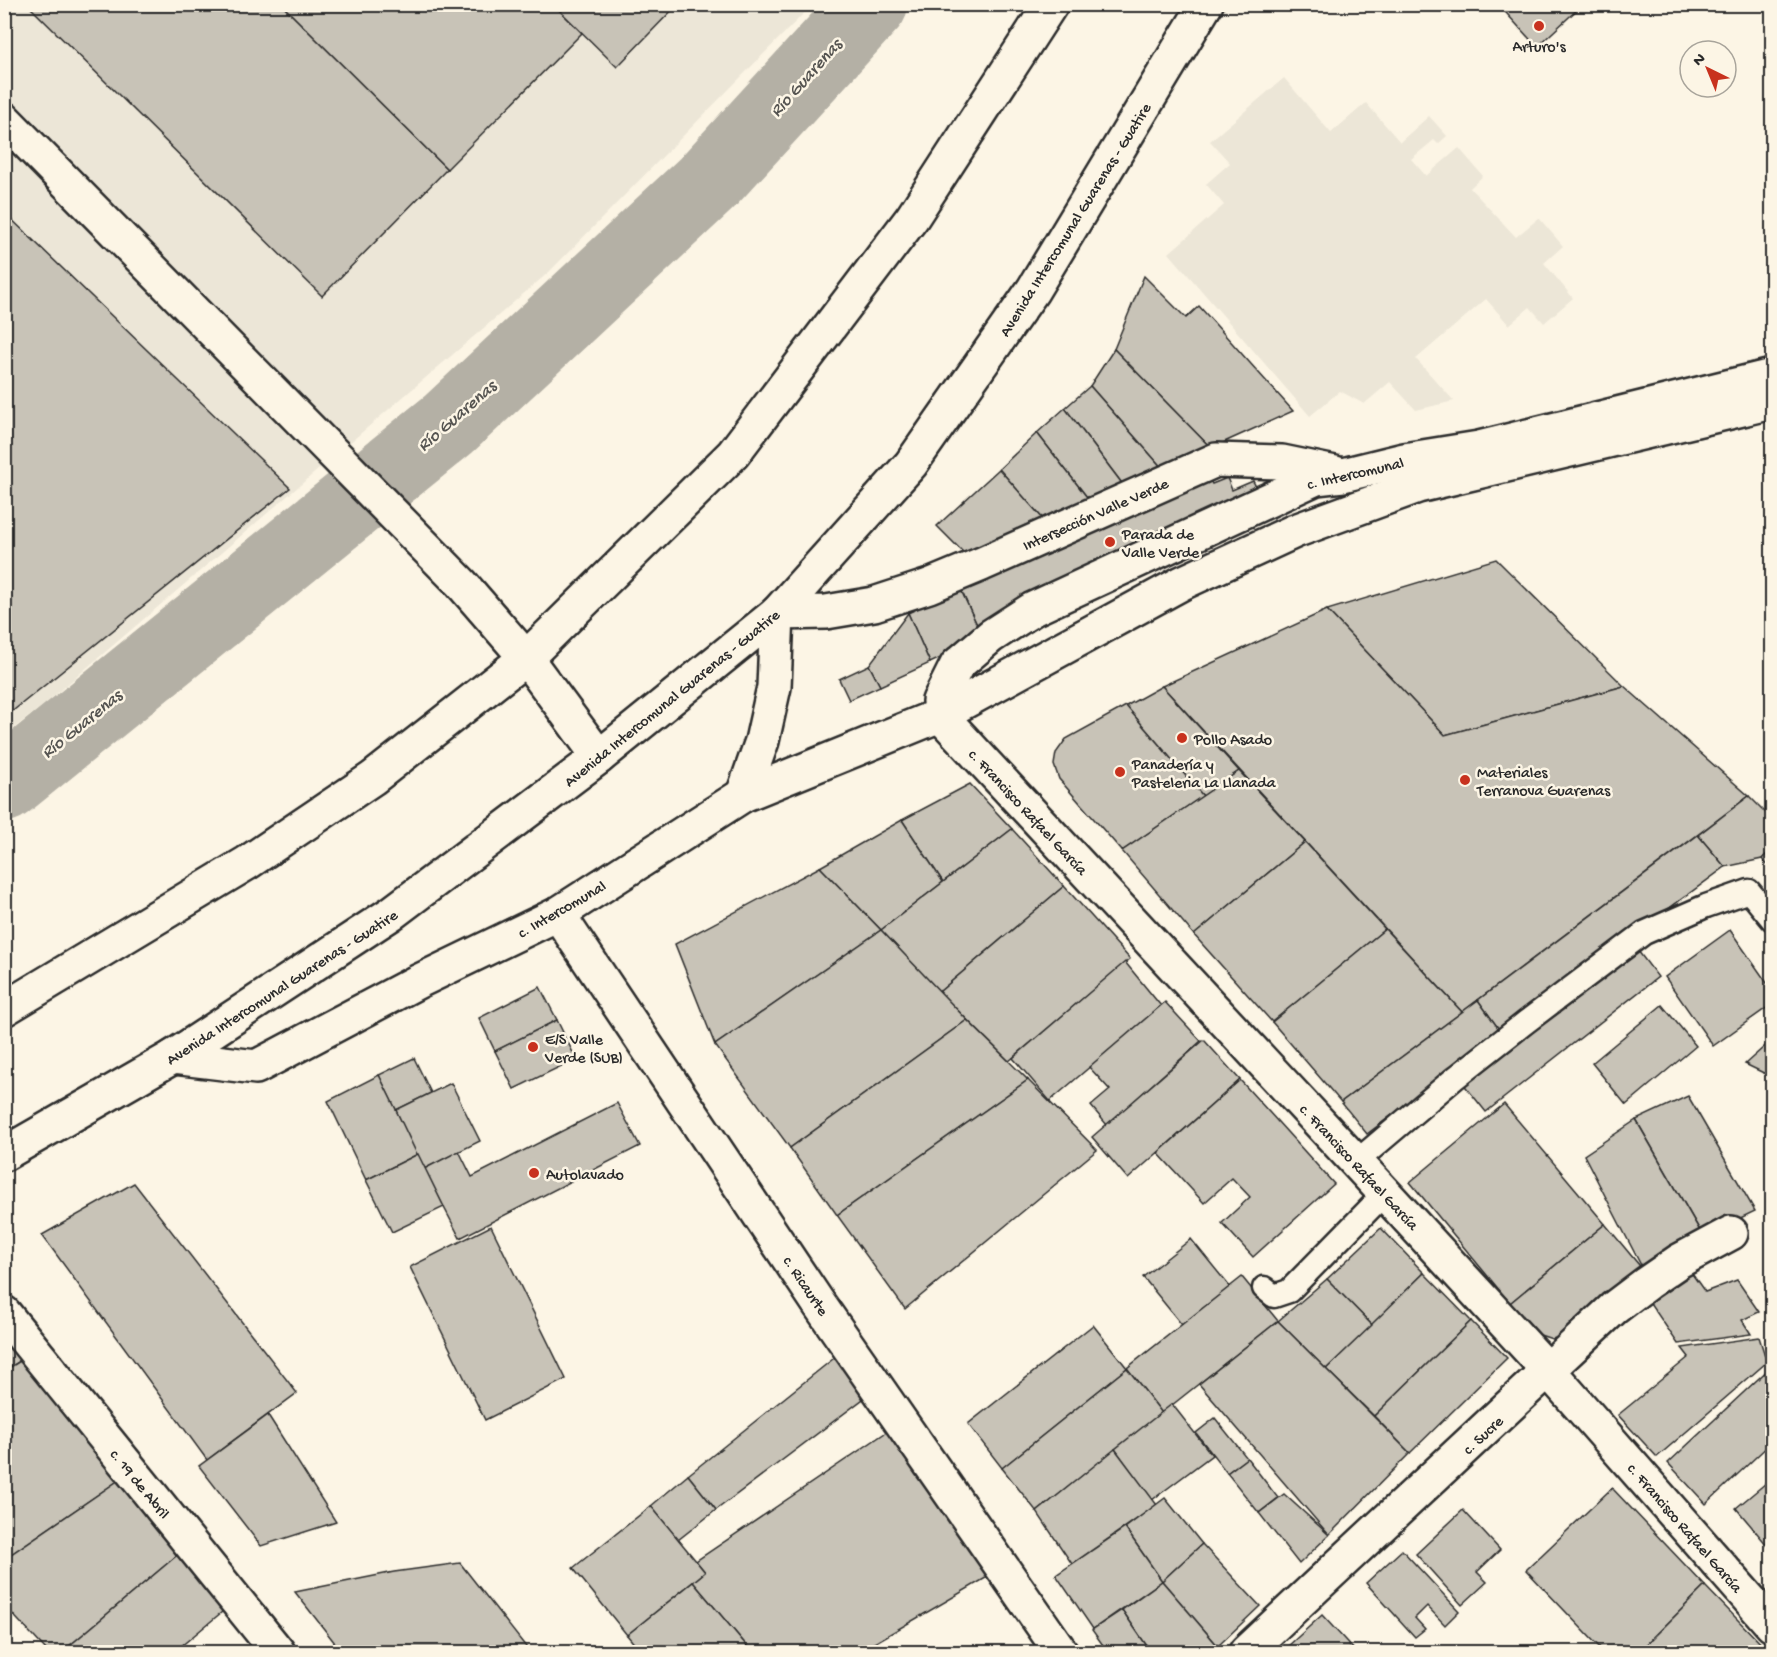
<svg xmlns="http://www.w3.org/2000/svg" width="1777" height="1657" font-family="'Gochi Hand',sans-serif">
<rect width="100%" height="100%" fill="#fcf5e5"/>
<filter id="ink" filterUnits="userSpaceOnUse"><feTurbulence type="fractalNoise" baseFrequency=".0167" numOctaves="2"/><feDisplacementMap in="SourceGraphic" scale="12" xChannelSelector="R" yChannelSelector="G"/><feConvolveMatrix kernelMatrix="1 2 1 2 8 2 1 2 1" color-interpolation-filters="sRGB"/></filter>
<g filter="url(#ink)">
<!-- built -->
<g fill="#ece6d7">
<path d="M5 5H812L549 272 41 707 5 735Z"/>
<path d="M1284 78 1331 133 1366 103 1400 142 1429 116 1447 136 1438 144 1434 140 1411 159 1426 176 1459 148 1483 176 1470 188 1516 237 1539 218 1563 246 1544 263 1573 298 1544 323 1530 307 1509 325 1486 299 1416 359 1454 401 1416 410 1390 382 1364 404 1340 391 1310 416 1169 253 1224 205 1206 184 1230 163 1210 141Z"/>
</g>
<g fill="none" stroke-linecap="round" stroke-linejoin="round">
<!-- river -->
<path stroke="#b4b0a5" stroke-width="74" d="M4 785 449 424 706 184 871 4"/>
</g>
<!-- building -->
<g fill="#c8c3b7" stroke="#2b2b2b" stroke-width="1.5">
<path d="M27 4H281L447 169 322 296Z"/>
<path d="M281 4H553L582 33 447 169Z"/>
<path d="M553 4H678L617 67Z"/>
<path d="M1498 4H1583L1537 47Z"/>
<path d="M4 212 290 488 4 718Z"/>
<path d="M1144 276 1186 318 1199 306 1293 411 1211 448 1114 349Z"/>
<path d="M1114 349 1211 448 1163 469 1090 386Z"/>
<path d="M1090 386 1163 469 1124 486 1065 408Z"/>
<path d="M1065 408 1124 486 1090 501 1037 433Z"/>
<path d="M1037 433 1090 501 1044 520 999 469Z"/>
<path d="M999 469 1044 520 966 555 937 526Z"/>
<path d="M1208 476 1212 484 1227 478 1232 490 1253 481 1261 497 977 625 960 588Z"/>
<path d="M1496 559 1624 686 1445 735 1327 610Z"/>
<path d="M960 588 977 625 962 648 930 663 908 613Z"/>
<path d="M1327 610 1445 735 1624 686 1749 796 1462 1012 1162 686Z"/>
<path d="M908 613 930 663 880 686 869 665Z"/>
<path d="M869 665 880 686 849 700 839 679Z"/>
<path d="M1162 686 1239 771 1203 796 1126 706Z"/>
<path d="M1126 706 1203 796 1122 851 1059 779 1054 765 1056 753 1066 739Z"/>
<path d="M1239 771 1305 842 1194 935 1122 851Z"/>
<path d="M970 784 1012 829 943 882 902 820Z"/>
<path d="M1749 796 1772 819V849L1762 859 1725 867 1698 835Z"/>
<path d="M902 820 943 882 881 930 820 867Z"/>
<path d="M1012 829 1064 886 939 992 881 930Z"/>
<path d="M1698 835 1725 867 1501 1032 1478 1000Z"/>
<path d="M1305 842 1385 929 1272 1022 1194 935Z"/>
<path d="M1772 849V870L1762 859Z"/>
<path d="M820 867 881 930 715 1045 675 944Z"/>
<path d="M1064 886 1130 959 1009 1061 939 992Z"/>
<path d="M1385 929 1462 1012 1341 1102 1272 1022Z"/>
<path d="M881 930 967 1020 790 1148 715 1045Z"/>
<path d="M1730 930 1772 990V1004L1713 1046 1665 977Z"/>
<path d="M1635 947 1658 977 1486 1112 1462 1082Z"/>
<path d="M1125 962 1161 1006 1050 1101 1013 1058Z"/>
<path d="M540 987 557 1020 495 1051 479 1018Z"/>
<path d="M1478 1000 1501 1032 1367 1134 1341 1102Z"/>
<path d="M1165 1002 1201 1041 1107 1125 1091 1106 1110 1090 1089 1067Z"/>
<path d="M1662 1005 1696 1046 1626 1105 1592 1063Z"/>
<path d="M557 1020 576 1059 514 1089 495 1051Z"/>
<path d="M967 1020 1028 1080 837 1215 790 1148Z"/>
<path d="M1204 1040 1240 1080 1128 1179 1092 1137Z"/>
<path d="M1772 1040V1077L1745 1064Z"/>
<path d="M414 1058 431 1093 396 1110 379 1075Z"/>
<path d="M379 1075 418 1154 366 1180 328 1101Z"/>
<path d="M1028 1080 1097 1150 905 1309 837 1215Z"/>
<path d="M1240 1080 1334 1184 1253 1257 1222 1223 1250 1197 1232 1178 1204 1203 1158 1153Z"/>
<path d="M451 1083 480 1141 424 1169 396 1110Z"/>
<path d="M1688 1096 1755 1211 1703 1236 1636 1120Z"/>
<path d="M617 1103 640 1146 460 1238 424 1169 459 1151 472 1177Z"/>
<path d="M1504 1104 1605 1224 1510 1303 1410 1182Z"/>
<path d="M1636 1120 1703 1236 1644 1271 1584 1155Z"/>
<path d="M418 1154 444 1207 392 1232 366 1180Z"/>
<path d="M134 1183 297 1393 207 1460 42 1235Z"/>
<path d="M1605 1224 1644 1271 1567 1335 1552 1339 1540 1335 1510 1303Z"/>
<path d="M491 1226 566 1379 485 1420 410 1267Z"/>
<path d="M1381 1228 1424 1273 1372 1325 1327 1279Z"/>
<path d="M1191 1239 1230 1287 1182 1325 1143 1277Z"/>
<path d="M1690 1271 1705 1292 1737 1280 1759 1312 1742 1320 1751 1334 1678 1344 1648 1300Z"/>
<path d="M1424 1273 1471 1321 1374 1416 1326 1369Z"/>
<path d="M1242 1277 1278 1321 1162 1413 1127 1368Z"/>
<path d="M1327 1279 1372 1325 1326 1369 1278 1321Z"/>
<path d="M1278 1321 1410 1453 1329 1535 1199 1384Z"/>
<path d="M1471 1321 1507 1358 1410 1453 1374 1416Z"/>
<path d="M1093 1325 1127 1368 1002 1468 968 1424Z"/>
<path d="M4 1332 25 1358 4 1371Z"/>
<path d="M1759 1337 1767 1362 1657 1457 1618 1415 1689 1357 1682 1348Z"/>
<path d="M843 1351 875 1390 716 1510 688 1475Z"/>
<path d="M25 1358 122 1478 4 1559V1371Z"/>
<path d="M1772 1366V1442L1706 1504 1668 1463Z"/>
<path d="M1127 1368 1162 1413 1037 1512 1002 1468Z"/>
<path d="M1172 1404 1212 1455 1152 1500 1115 1449Z"/>
<path d="M268 1415 336 1522 261 1546 199 1466Z"/>
<path d="M1215 1418 1247 1458 1227 1473 1196 1433Z"/>
<path d="M891 1429 991 1575 859 1652H752L693 1582 705 1572 696 1561Z"/>
<path d="M1115 1449 1157 1505 1072 1564 1037 1512Z"/>
<path d="M1247 1458 1278 1498 1259 1513 1227 1473Z"/>
<path d="M688 1475 716 1510 678 1540 651 1506Z"/>
<path d="M122 1478 181 1552 62 1652H48L4 1605V1559Z"/>
<path d="M1772 1478V1551L1736 1508Z"/>
<path d="M1612 1488 1705 1586 1639 1652H1604L1526 1570Z"/>
<path d="M1284 1494 1329 1535 1299 1564 1259 1513Z"/>
<path d="M1165 1498 1202 1544 1162 1581 1125 1528Z"/>
<path d="M651 1506 705 1572 627 1635 573 1568Z"/>
<path d="M1463 1510 1500 1550 1477 1572 1487 1582 1462 1605 1416 1554Z"/>
<path d="M1125 1528 1162 1581 1093 1629 1056 1575Z"/>
<path d="M1202 1544 1260 1606 1218 1646 1162 1581Z"/>
<path d="M1402 1550 1459 1611 1445 1625 1427 1606 1415 1618 1425 1629 1415 1637 1366 1583Z"/>
<path d="M181 1552 228 1607 174 1652H62Z"/>
<path d="M460 1563 530 1652H342L295 1592 394 1572Z"/>
<path d="M1162 1581 1218 1646 1211 1652H1151L1122 1610Z"/>
<path d="M693 1582 752 1652H641L627 1635Z"/>
<path d="M1705 1586 1769 1652H1639Z"/>
<path d="M1122 1610 1151 1652H1108L1092 1630Z"/>
<path d="M1322 1615 1356 1652H1290L1286 1648Z"/>
</g>
<g fill="none" stroke-linecap="round" stroke-linejoin="round">
<defs>
<g id="service">
<path d="M1356 1162 1455 1078 1526 1022 1644 933 1706 906 1749 891 1772 919"/>
<path d="M1264 1288 1274 1296 1289 1291 1385 1193"/>
</g>
<g id="minor">
<path d="M4 119 461 583 526 658 599 757"/>
<path d="M1772 376 1479 448 1404 460 1343 475 1316 478 1033 609 991 636 957 665 939 701 940 715 1356 1162 1549 1371 1772 1625"/>
<path d="M777 613 826 612 874 604 929 586 982 564 1216 460 1282 462 1335 473"/>
<path d="M558 914 819 1304 1061 1652"/>
<path d="M173 1057 256 1067 417 982 558 914 743 795 940 715 1182 583 1295 531 1418 486 1772 402"/>
<path d="M4 1313 278 1652"/>
<path d="M1246 1652 1614 1308 1647 1283 1679 1261 1731 1233"/>
</g>
<g id="secondary">
<path d="M743 795 762 741 774 687 777 613"/>
<path d="M4 1009 247 863 373 778 526 658 733 454 912 218 1051 4"/>
<path d="M4 1154 173 1057 392 913 599 757 777 613 911 464 1033 290 1206 4"/>
</g>
</defs>
<!-- service casing -->
<use href="#service" stroke="#2b2b2b" stroke-width="27"/>
<!-- minor casing -->
<use href="#minor" stroke="#2b2b2b" stroke-width="38"/>
<!-- secondary casing -->
<use href="#secondary" stroke="#2b2b2b" stroke-width="38"/>
<!-- service -->
<use href="#service" stroke="#fcf5e5" stroke-width="22"/>
<!-- minor -->
<use href="#minor" stroke="#fcf5e5" stroke-width="33"/>
<!-- secondary -->
<use href="#secondary" stroke="#fcf5e5" stroke-width="33"/>
</g>
</g>
<!-- markers -->
<g fill="#c8321e" stroke="#fcf5e5" stroke-width="2">
<circle cx="1539" cy="26" r="6"/>
<circle cx="1110" cy="542" r="6"/>
<circle cx="1182" cy="738" r="6"/>
<circle cx="1120" cy="772" r="6"/>
<circle cx="1465" cy="780" r="6"/>
<circle cx="533" cy="1047" r="6"/>
<circle cx="534" cy="1173" r="6"/>
</g>
<g text-anchor="middle" stroke-width="5" stroke-linejoin="round" paint-order="stroke">
<!-- poi labels -->
<g font-size="16" fill="#2b2b2b" stroke="#fcf5e5" text-anchor="start">
<text x="1539" y="51" text-anchor="middle">Arturo's</text>
<text x="1122" y="539">Parada de<tspan x="1122" dy="18">Valle Verde</tspan></text>
<text x="1194" y="744">Pollo Asado</text>
<text x="1132" y="769">Panadería y<tspan x="1132" dy="18">Pasteleria La Llanada</tspan></text>
<text x="1477" y="777">Materiales<tspan x="1477" dy="18">Terranova Guarenas</tspan></text>
<text x="545" y="1044">E/S Valle<tspan x="545" dy="18">Verde (SUB)</tspan></text>
<text x="546" y="1179">Autolavado</text>
</g>
<!-- street labels -->
<g font-size="16" fill="#2b2b2b" stroke="#fcf5e5">
<text transform="translate(1074 219) rotate(-58)" y="6">Avenida Intercomunal Guarenas - Guatire</text>
<text transform="translate(1355 472) rotate(-13)" y="6">c. Intercomunal</text>
<text transform="translate(1095 513) rotate(-24)" y="6">Intersección Valle Verde</text>
<text transform="translate(671 697) rotate(-39)" y="6">Avenida Intercomunal Guarenas - Guatire</text>
<text transform="translate(1029 811) rotate(47)" y="6">c. Francisco Rafael García</text>
<text transform="translate(561 908) rotate(-30)" y="6">c. Intercomunal</text>
<text transform="translate(281 986) rotate(-33)" y="6">Avenida Intercomunal Guarenas - Guatire</text>
<text transform="translate(1360 1166) rotate(47)" y="6">c. Francisco Rafael García</text>
<text transform="translate(807 1285) rotate(56)" y="6">c. Ricaurte</text>
<text transform="translate(1482 1434) rotate(-43)" y="6">c. Sucre</text>
<text transform="translate(141 1483) rotate(51)" y="6">c. 19 de Abril</text>
<text transform="translate(1686 1527) rotate(49)" y="6">c. Francisco Rafael García</text>
</g>
<!-- water labels -->
<g font-size="18" font-style="italic" fill="#545350" stroke="#fcf5e5">
<text transform="translate(805 77) rotate(-48)" y="6">Río Guarenas</text>
<text transform="translate(456 415) rotate(-41)" y="6">Río Guarenas</text>
<text transform="translate(81 723) rotate(-39)" y="6">Río Guarenas</text>
</g>
</g>
<!-- margin -->
<rect width="1777" height="1657" fill="none" stroke="#fcf5e5" stroke-width="24"/>
<rect x="12" y="12" width="1753" height="1633" fill="none" stroke="#2b2b2b" stroke-width="2" filter="url(#ink)"/>
<!-- north arrow -->
<g transform="translate(1708 69) rotate(317)"><circle r="28" fill="#fcf5e5" stroke="#a8a49b" stroke-width="1.5"/>
<path d="M0-4.5L10 22L0 15L-10 22Z" fill="#c8321e"/>
<text y="-9" font-size="16" font-weight="bold" text-anchor="middle" fill="#2b2b2b">N</text>
</g>
</svg>
